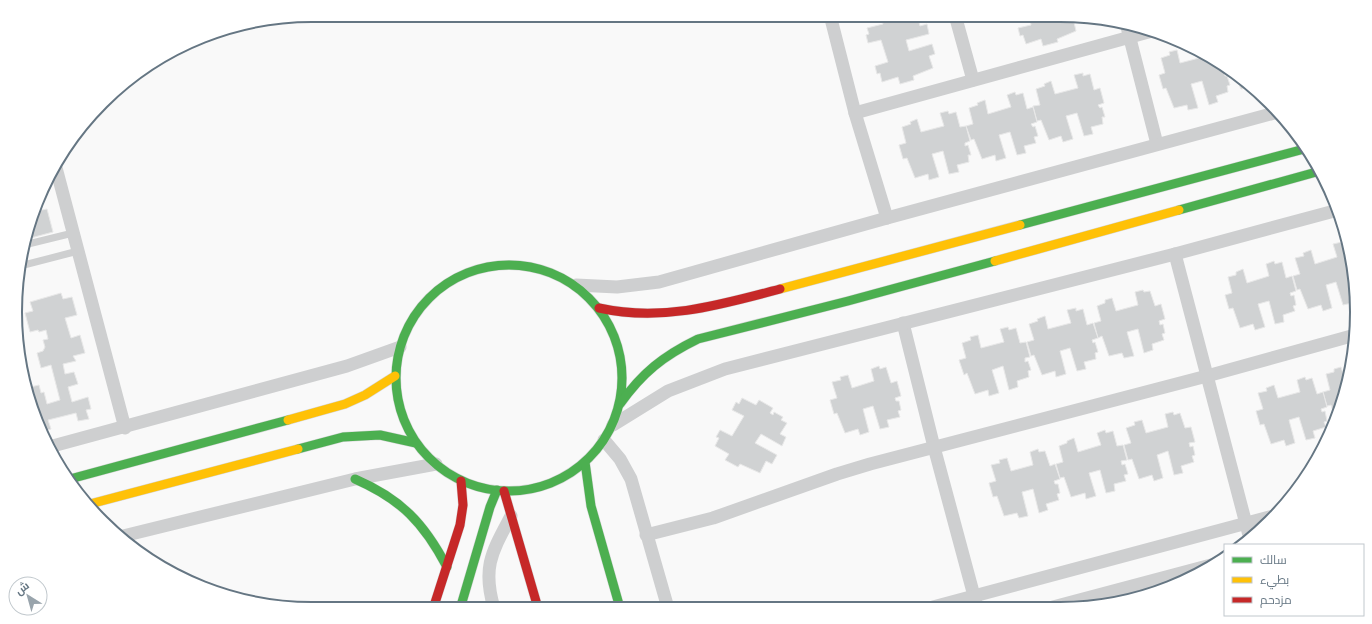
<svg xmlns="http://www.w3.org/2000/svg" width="1372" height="624" font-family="'Roboto Condensed',Cairo,sans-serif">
<rect width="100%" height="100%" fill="#f9f9f9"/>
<!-- building -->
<g fill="#d0d2d3" stroke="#e8e8e8">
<path d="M889 15H897L898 19 901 18 902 15H917L920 26 927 24 929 34 906 40 909 51 932 44 935 54 929 56 933 68 913 76 914 80 900 84 898 77 882 82 880 73 877 74 875 66 888 62 881 40 868 43 866 35 869 34 867 28 883 24 881 17Z"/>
<path d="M1029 15 1077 17 1073 18 1076 31 1057 39 1058 42 1043 46 1041 39 1026 44 1023 35 1020 36 1018 28 1031 25Z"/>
<path d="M1177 50 1180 63 1203 57 1202 53 1228 68 1229 71 1224 73 1225 76H1227L1230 85 1227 86 1228 92 1216 96 1218 102 1209 105 1202 81 1191 84 1198 108 1188 110 1187 105 1174 108 1166 88 1163 89 1159 75 1165 73 1161 58 1170 55 1169 52Z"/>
<path d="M1083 73V76L1090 74 1094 90 1100 88 1104 103 1098 105 1100 108 1102 107 1105 117H1102L1103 124 1091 127 1093 134 1084 136 1077 113 1066 116 1073 139 1063 142 1061 136 1049 140 1041 120 1037 121 1033 106 1040 105 1036 89 1045 86 1044 84 1051 81 1055 94 1078 88 1074 75Z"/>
<path d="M1234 73 1251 87 1241 89Z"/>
<path d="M1015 92 1016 95 1023 93 1027 109 1033 107 1037 122 1031 124 1033 127 1035 126 1038 136 1034 137 1036 143 1024 146 1026 153 1017 155 1010 132 999 135 1006 158 996 161 995 155 982 159 974 139 971 140 966 126 973 124 969 108 978 105 977 103 985 100 988 114 1011 107 1007 95Z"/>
<path d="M948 111 949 114 956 112 960 127 966 126 970 141 965 143V146L968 145 971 155H968L969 162 957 165 959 172 949 174 943 151 932 154 939 177 929 180 928 174 915 178 907 158 903 159 899 145 906 143 902 127 911 124 910 122 917 119 921 132 944 126 940 113Z"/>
<path d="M47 209 53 232 27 239 37 211Z"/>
<path d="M1342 242 1343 245 1348 243 1351 254 1355 295 1350 296 1352 303 1343 305 1336 282 1326 285 1332 308 1323 311 1321 305 1308 309 1300 289 1297 290 1293 276 1300 274 1295 258 1304 256 1303 253 1311 250 1315 264 1337 257 1333 244Z"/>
<path d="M1274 261 1275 264 1282 262 1286 278 1292 276 1296 291 1290 293 1291 296 1294 295 1296 305 1293 306 1295 311 1283 315 1284 322 1275 324 1269 301 1258 304 1265 327 1255 330 1253 324 1240 328 1233 308 1229 309 1225 295 1232 293 1228 277 1236 275V272L1243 269 1247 283 1269 276 1266 264Z"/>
<path d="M1143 290 1144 292 1150 291 1155 306 1161 304 1165 319 1159 321 1160 325 1163 324 1165 333 1162 334 1164 340 1152 344 1153 350 1144 353 1138 329 1127 332 1134 356 1124 358 1122 353 1109 356 1102 336 1098 338 1094 323 1101 321 1097 306 1105 303V300L1112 298 1116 311 1138 305 1135 292Z"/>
<path d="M61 293 63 299 72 297 77 315 65 318 71 338 80 335 85 353 73 356 76 361 63 364 65 374 74 372 78 384 68 387 72 402 88 397 91 409 86 410 89 419 78 421 76 413 48 420 51 429 42 432 31 408 26 388 39 385 41 393 44 392 47 404 60 400 51 365 41 368 37 353 43 351 45 347 43 340 48 339 46 330 39 332 38 330 30 332 25 313 33 311 30 302Z"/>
<path d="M1076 308V311L1083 309 1087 325 1093 323 1098 338 1092 340 1093 343 1095 342 1098 352 1095 353 1096 359 1084 362 1086 369 1077 371 1070 348 1060 351 1066 374 1056 377 1055 371 1042 375 1034 355 1031 356 1027 342 1034 340 1029 324 1038 321 1037 319 1045 316 1048 329 1071 323 1067 310Z"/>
<path d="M1008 327 1009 330 1016 328 1020 343 1026 342 1030 357 1025 358V362L1028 361 1031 370 1028 371 1029 377 1017 381 1018 387 1009 390 1003 366 992 370 999 393 989 396 988 390 975 394 967 373 964 375 959 360 966 358 962 343 971 340 970 337 978 335 981 348 1004 342 1000 329Z"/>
<path d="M879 366 880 369 886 367 891 383 897 381 901 396 895 398 896 401H899L901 410 898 411 900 417 887 420 889 427 880 429 873 406 863 409 869 432 860 435 858 429 845 433 837 413 834 414 830 400 837 398 832 382 841 380 840 377 848 375 852 388 874 381 871 369Z"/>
<path d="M1341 367 1345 380 1349 379 1337 419 1335 418 1331 405 1327 406 1323 392 1330 390 1326 374 1334 372V369Z"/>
<path d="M1305 377 1306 380 1312 378 1317 394 1323 392 1327 407 1321 409 1322 412 1325 411 1327 421 1324 422 1326 427 1313 431 1315 438 1306 440 1299 417 1289 420 1295 443 1286 446 1284 440 1271 444 1264 424 1260 425 1256 411 1263 409 1258 393 1267 391 1266 388 1274 385 1278 398 1300 392 1297 380Z"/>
<path d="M742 398 756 405 759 400 773 408 770 413 773 415 774 412 783 417 781 420 787 423 780 434 786 437 782 446 761 434 755 443 777 455 772 464 766 461 760 473 740 464 738 467 725 460 729 454 715 446 719 438 716 437 720 430 732 436 744 416 732 410 736 402 739 404Z"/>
<path d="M1173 412 1174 415 1180 413 1185 428 1191 427 1195 442 1189 443 1190 447 1193 446 1195 455 1192 456 1194 462 1181 466 1183 473 1174 475 1168 451 1157 455 1163 478 1154 481 1152 475 1139 479 1132 459 1128 460 1124 445 1131 443 1126 428 1135 425 1134 422 1142 420 1146 433 1168 427 1165 414Z"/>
<path d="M1105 430 1106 433 1113 431 1117 446 1123 445 1127 460 1121 461 1122 465 1125 464 1128 474 1124 475 1126 481 1114 484 1115 491 1106 493 1100 470 1089 473 1096 496 1086 499 1085 493 1071 497 1064 477 1060 478 1056 464 1063 462 1059 446 1067 443V441L1074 438 1078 452 1101 445 1097 433Z"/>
<path d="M1038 449 1039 452 1045 451 1050 466 1055 464 1060 479 1054 481 1055 484H1058L1060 493 1057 494 1059 500 1046 504 1048 510 1039 513 1033 489 1022 492 1028 516 1019 518 1017 513 1004 516 997 496 993 497 989 483 996 481 991 465 1000 463 999 460 1007 458 1011 471 1033 465 1030 452Z"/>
</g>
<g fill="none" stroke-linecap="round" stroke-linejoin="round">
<defs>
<g id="fast">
<path d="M1179 210 1320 171"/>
<path d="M1020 225 1308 148"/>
<circle cx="509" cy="378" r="113"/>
<path d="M620 404C642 373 663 356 698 339L848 301 995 261"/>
<path d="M298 449 343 437 380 435 416 443"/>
<path d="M585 462 591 506 620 608"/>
<path d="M70 479 288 420"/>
<path d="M355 479C401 499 424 523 447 567"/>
<path d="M460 609 490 507 497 490"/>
</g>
<g id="slow">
<path d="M995 261 1179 210"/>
<path d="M780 289 1020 225"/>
<path d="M288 420 345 404 365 395 395 376"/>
<path d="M90 504 298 449"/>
</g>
<g id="jam">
<path d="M599 308C662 322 720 305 780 289"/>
<path d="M504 491 538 608"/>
<path d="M433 609 460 525 463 505 461 481"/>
</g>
</defs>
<!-- fast casing -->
<use href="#fast" stroke="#d5d6d7" stroke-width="10"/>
<!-- slow casing -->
<use href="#slow" stroke="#d5d6d7" stroke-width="10"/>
<!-- jam casing -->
<use href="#jam" stroke="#d5d6d7" stroke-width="10"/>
<!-- lane -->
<g stroke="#cecfd0" stroke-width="7">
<path d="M24 245 73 233"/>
<path d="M20 266 78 251"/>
</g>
<!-- street -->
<g stroke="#cecfd0" stroke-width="13">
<path d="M830 15 855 113 887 218"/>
<path d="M955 15 973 80"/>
<path d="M1126 23 1157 144"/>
<path d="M855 113 1152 31"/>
<path d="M55 164 125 428"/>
<path d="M1175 254 1250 539"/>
<path d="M576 285 617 287 659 282 887 218 1278 112"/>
<path d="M903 323 934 447 977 607"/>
<path d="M613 425 668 391 725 369 1175 254 1338 210"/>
<path d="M604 440 620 459 631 479 668 608"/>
<path d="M49 447 347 366 400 347"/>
<path d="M646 535 713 518 837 474 870 464 1207 376 1355 335"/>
<path d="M119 537 355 479 436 464"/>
<path d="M933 607 1273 516"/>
<path d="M1053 607 1211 565"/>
<path d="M494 608C482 567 492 552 511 516"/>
</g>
<!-- fast -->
<use href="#fast" stroke="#4caf50" stroke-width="9"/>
<!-- slow -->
<use href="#slow" stroke="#ffc107" stroke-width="9"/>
<!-- jam -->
<use href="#jam" stroke="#c62828" stroke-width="9"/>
</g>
<!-- crop -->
<path d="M0 0H1372V624H0ZM312 22H1060A290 290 0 0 1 1350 312V312A290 290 0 0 1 1060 602H312A290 290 0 0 1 22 312V312A290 290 0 0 1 312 22Z" fill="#fff" fill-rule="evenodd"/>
<path fill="none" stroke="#657683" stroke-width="2" d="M312 22H1060A290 290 0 0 1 1350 312V312A290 290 0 0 1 1060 602H312A290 290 0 0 1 22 312V312A290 290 0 0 1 312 22Z"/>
<!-- legend -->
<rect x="1224" y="544" width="140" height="72" fill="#ffffff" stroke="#c1c8cd"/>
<rect x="1232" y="557" width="20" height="6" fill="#4caf50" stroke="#c1c8cd"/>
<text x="1260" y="564" font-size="12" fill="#657683">سالك</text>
<rect x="1232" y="577" width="20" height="6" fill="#ffc107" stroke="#c1c8cd"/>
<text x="1260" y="584" font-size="12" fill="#657683">بطيء</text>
<rect x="1232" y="597" width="20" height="6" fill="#c62828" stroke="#c1c8cd"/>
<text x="1260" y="604" font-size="12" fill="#657683">مزدحم</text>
<!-- north arrow -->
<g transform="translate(28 596) rotate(323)"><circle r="19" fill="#ffffff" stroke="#c1c8cd"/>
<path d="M0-3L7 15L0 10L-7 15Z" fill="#99a4ac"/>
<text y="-6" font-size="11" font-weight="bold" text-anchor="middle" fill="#657683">ش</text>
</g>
</svg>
